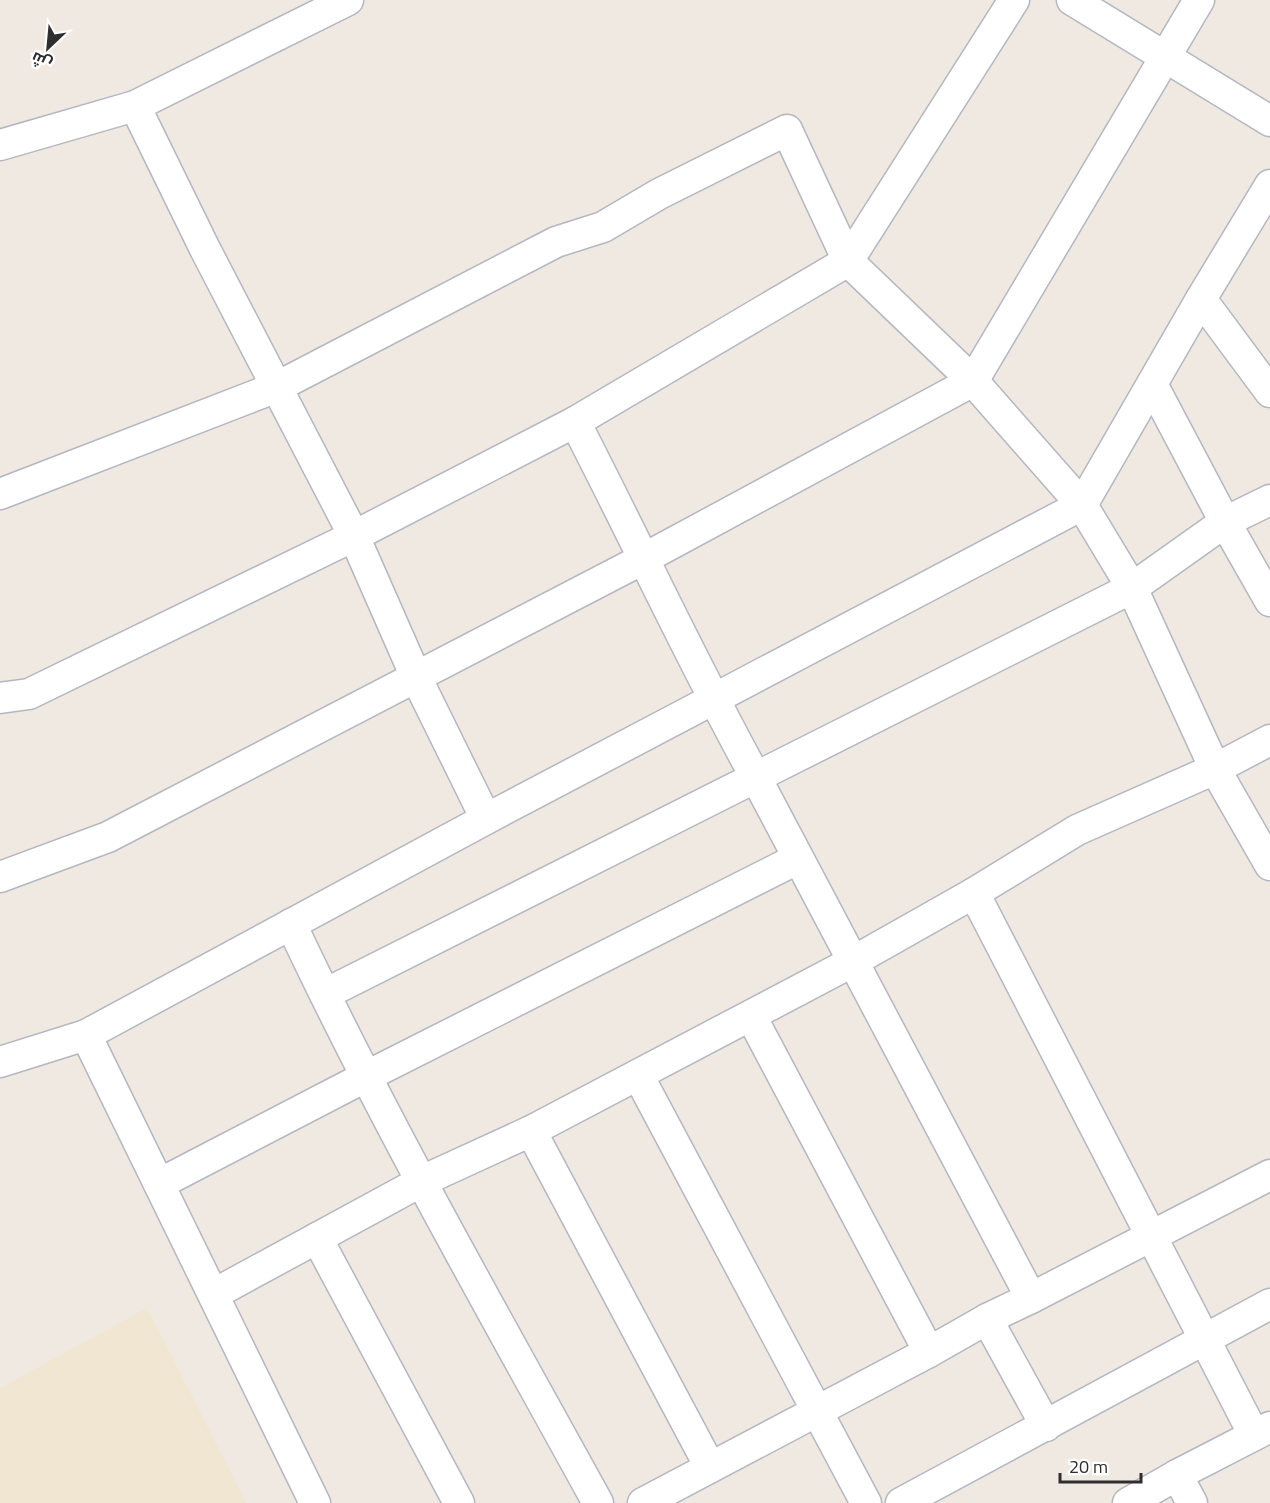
<svg xmlns="http://www.w3.org/2000/svg" width="1270" height="1503" font-family="'Titillium Web',Cairo,sans-serif">
<rect width="100%" height="100%" fill="#efe9e1"/>
<!-- education -->
<path fill="#f0e6d1" d="M147 1308 246 1503H0V1388Z"/>
<g fill="none" stroke-linecap="round" stroke-linejoin="round">
<defs>
<g id="minor">
<path d="M1072 0 1270 121"/>
<path d="M135 106 205 249 354 536 416 677 486 819"/>
<path d="M0 145 135 106 348 0"/>
<path d="M1201 299 1270 392"/>
<path d="M1152 384 1225 522 1270 601"/>
<path d="M575 422C636 540 691 660 755 776L1031 1298"/>
<path d="M0 494 277 387 556 242 603 227 659 194 787 130 848 261 973 381 1082 505 1132 588 1215 769 1270 865"/>
<path d="M0 698 29 694 354 536 575 422 848 261 1014 0"/>
<path d="M0 877 108 837 645 558 973 381 1199 0"/>
<path d="M974 893 1254 1435"/>
<path d="M291 924C384 1122 493 1312 598 1503"/>
<path d="M325 994 1132 588 1225 522 1270 500"/>
<path d="M751 1016 929 1352"/>
<path d="M86 1035 315 1503"/>
<path d="M0 1062 86 1035 486 819 1082 505 1201 299 1270 185"/>
<path d="M638 1075 866 1503"/>
<path d="M531 1131 710 1467"/>
<path d="M159 1184 367 1076 797 859"/>
<path d="M317 1238 459 1503"/>
<path d="M214 1294 422 1181 531 1131 852 962 974 893 1077 830 1215 769 1270 740"/>
<path d="M987 1319 1046 1426"/>
<path d="M1177 1475 1192 1503"/>
<path d="M643 1503 929 1352 987 1319 1031 1298 1270 1175"/>
<path d="M901 1503 1270 1304"/>
<path d="M1128 1503 1177 1475 1270 1427"/>
</g>
</defs>
<!-- minor casing -->
<use href="#minor" stroke="#b4b7c1" stroke-width="33"/>
<!-- minor -->
<use href="#minor" stroke="#fff" stroke-width="30"/>
</g>
<!-- north arrow -->
<g transform="translate(48 48) rotate(206)" stroke="#ffffff" stroke-width="4.5" paint-order="stroke">
<path d="M0-4.5L10 22L0 15L-10 22Z" fill="#2e2e2e"/>
<text y="-9" font-size="16" font-weight="bold" text-anchor="middle" fill="#2e2e2e">ش</text>
</g>
<!-- scale -->
<path d="M1060 1473v9h81v-9" fill="none" stroke="#2e2e2e" stroke-width="3"/>
<text x="1069" y="1473" font-size="18" fill="#2e2e2e" stroke="#ffffff" stroke-width="4.5" paint-order="stroke">20 m</text>
</svg>
